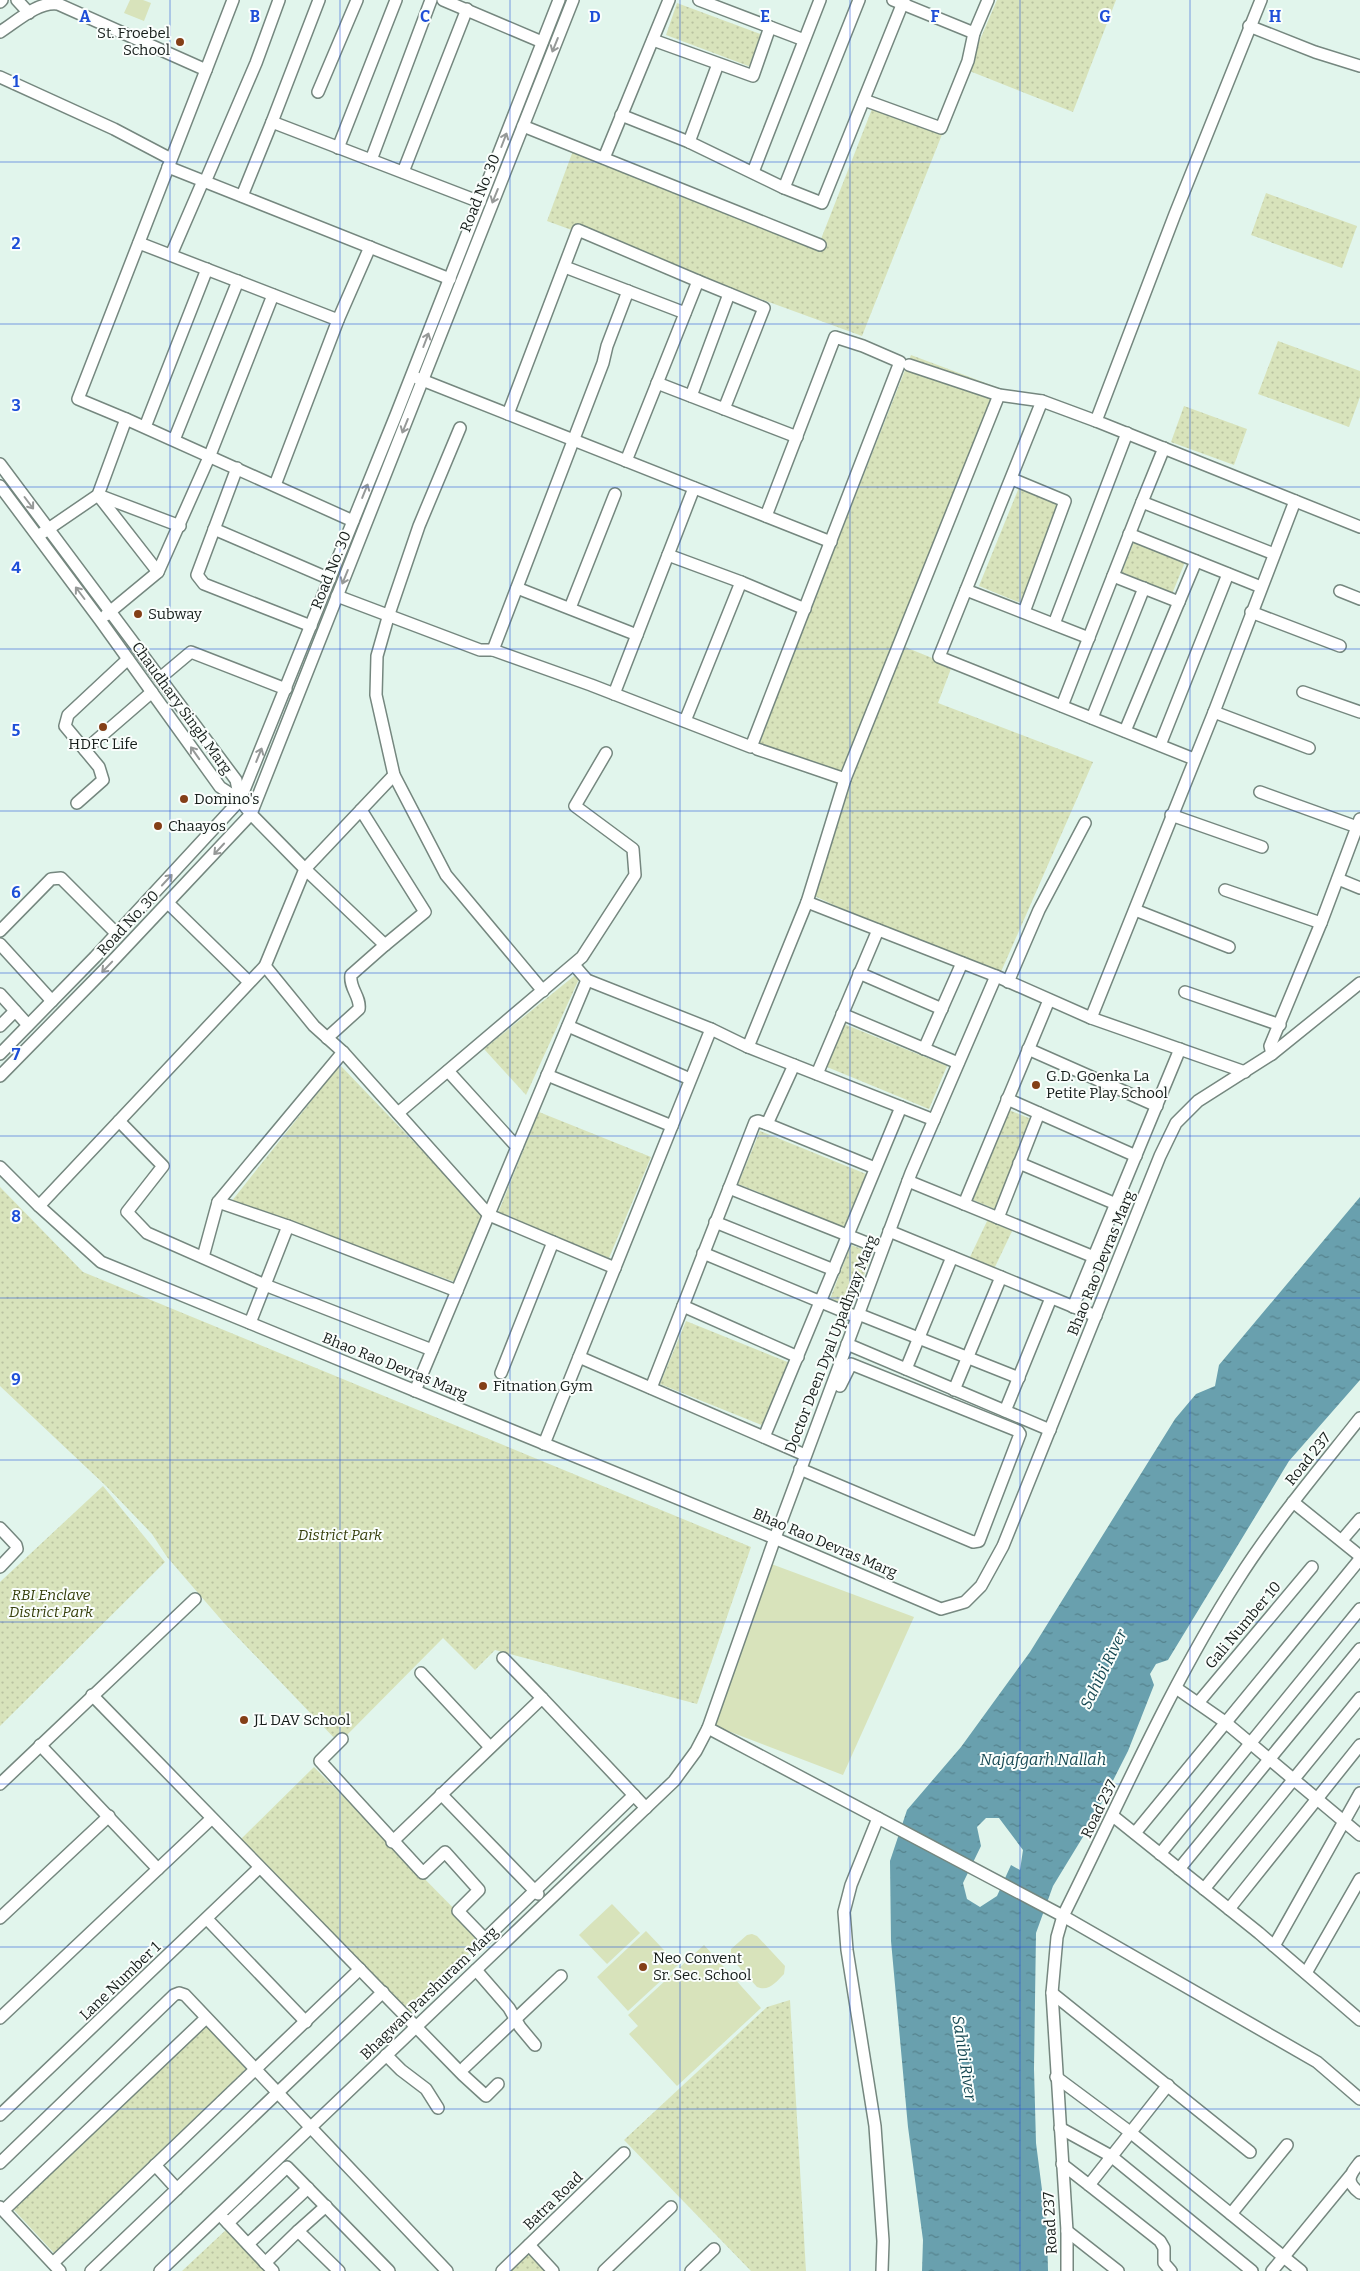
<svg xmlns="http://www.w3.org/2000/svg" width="1360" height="2271" font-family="Bitter,serif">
<defs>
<pattern id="park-dots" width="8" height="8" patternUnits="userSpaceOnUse" patternTransform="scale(1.25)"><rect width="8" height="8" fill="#d8e3bb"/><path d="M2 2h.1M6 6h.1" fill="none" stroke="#b9c2a0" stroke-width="1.8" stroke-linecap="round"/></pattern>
<pattern id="water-ripples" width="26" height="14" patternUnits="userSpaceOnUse" patternTransform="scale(1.25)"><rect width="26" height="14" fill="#69a0ae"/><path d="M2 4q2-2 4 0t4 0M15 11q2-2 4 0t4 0" fill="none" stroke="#55828d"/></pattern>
</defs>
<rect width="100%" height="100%" fill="#e1f5ec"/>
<!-- green -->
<g fill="#d8e3bb">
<path d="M130 0H143L151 3 144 21 124 13Z"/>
<path d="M766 1562 914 1617 843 1775 715 1726Z"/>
<path d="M612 1904 640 1933 607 1964 579 1935Z"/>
<path d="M646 1931 678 1965 628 2011 597 1977Z"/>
<path d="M752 1934 757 1936 785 1966 784 1974C776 1982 769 1992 757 1987L731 1958V1949L747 1935Z"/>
<path d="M704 1945 761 2008 677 2086 629 2034 638 2026 628 2015Z"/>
</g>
<!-- park -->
<g fill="url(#park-dots)">
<path d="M997 0H1116L1073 112 967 70Z"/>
<path d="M677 3 763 35 751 67 666 35Z"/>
<path d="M872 109 943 132 862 336 547 221 574 148 821 239Z"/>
<path d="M1266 193 1357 226 1342 268 1251 235Z"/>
<path d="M1278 341 1360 371V397L1349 427 1258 394Z"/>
<path d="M911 355 999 388 900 645 952 666 938 703 1093 762 997 981 806 892 846 787 754 753Z"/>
<path d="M1184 406 1247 429 1234 465 1171 442Z"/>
<path d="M1020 485 1070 506 1028 606 979 586Z"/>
<path d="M1134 542 1185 562 1172 594 1121 574Z"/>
<path d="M584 968 526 1095 484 1049Z"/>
<path d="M844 1024 947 1066 929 1109 827 1067Z"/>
<path d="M340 1065 483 1214 455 1282 231 1202Z"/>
<path d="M1009 1110 1031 1119 995 1209 973 1200Z"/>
<path d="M539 1112 651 1157 609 1258 498 1213Z"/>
<path d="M760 1131 866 1174 844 1227 738 1184Z"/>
<path d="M0 1187 83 1272 751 1547 697 1704 495 1650 475 1670 443 1638 339 1743 224 1623 167 1557 152 1534 106 1486 0 1386Z"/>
<path d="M989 1217 1014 1227 994 1269 969 1259Z"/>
<path d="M851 1245 873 1253 851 1308 830 1299Z"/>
<path d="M686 1321 790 1363 764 1426 660 1384Z"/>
<path d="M103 1486 165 1562 0 1726V1582Z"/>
<path d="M314 1767 484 1939 410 2013 241 1839Z"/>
<path d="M790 2000 806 2271H751L624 2140 767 2007Z"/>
<path d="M205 2025 246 2069 54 2253 13 2209Z"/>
<path d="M228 2228 268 2271H182Z"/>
<path d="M527 2253 545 2271H509Z"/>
</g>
<!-- water -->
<path fill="url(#water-ripples)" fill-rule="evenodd" d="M1360 1197V1380L1289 1461 1168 1660 1156 1664 1150 1674 1154 1685 1128 1751 1092 1822 1053 1886 1036 1933 1034 2069 1036 2143 1047 2229 1048 2271H922L923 2240 908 2127 891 1941 890 1861 907 1810 961 1747 1030 1652 1175 1419 1196 1394 1215 1386 1219 1365ZM986 1818H999L1023 1850 1020 1870 1011 1865 997 1896 980 1907 967 1899 963 1883 981 1846 977 1827Z"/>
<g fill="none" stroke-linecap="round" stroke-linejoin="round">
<defs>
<g id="minor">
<path d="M17 0 29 13"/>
<path d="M443 0 542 42"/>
<path d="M699 0 804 40"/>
<path d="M893 0 974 33"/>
<path d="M1261 0 1175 214 1096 421 1360 527"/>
<path d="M0 2 2 0"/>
<path d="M1249 26 1315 52 1360 66"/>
<path d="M0 32C16 22 38 1 58 4L206 70 78 399 126 419 98 495 38 536"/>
<path d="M653 40 753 76 770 27"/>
<path d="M206 70 233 0"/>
<path d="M0 77 114 129 171 159"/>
<path d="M318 92 357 0"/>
<path d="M864 100 941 128 968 61 974 33 988 0"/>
<path d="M621 115 689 142 784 188 822 203 904 0"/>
<path d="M272 122 319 0"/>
<path d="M523 126 820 245"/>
<path d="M689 142 718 64"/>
<path d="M338 148 396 0"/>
<path d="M604 158 669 0"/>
<path d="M371 160 431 0"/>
<path d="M168 167 450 279"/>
<path d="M403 172 467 9"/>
<path d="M753 172 820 0"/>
<path d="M205 182 256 63 279 0"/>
<path d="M784 188 859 0"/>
<path d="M242 196 272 122 480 202"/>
<path d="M139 243 338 320"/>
<path d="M171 255 203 181"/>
<path d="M565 267 685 313"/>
<path d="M698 281 764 308 724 409"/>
<path d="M909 365 999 395 1042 401 1096 421"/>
<path d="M417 378 831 542"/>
<path d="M657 383 797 437"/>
<path d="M691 396 729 294"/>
<path d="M1042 401 939 657 1194 759"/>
<path d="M508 414 578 230 698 281 626 461"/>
<path d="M126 419 353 521"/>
<path d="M145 427 207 269"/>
<path d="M460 428 419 526 389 614 377 656 376 695 394 775 446 875 543 991"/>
<path d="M174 440 238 281"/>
<path d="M0 464 236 780 240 800"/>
<path d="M237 468 197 575 204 584 311 626"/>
<path d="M1012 479 1065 501 1024 612"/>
<path d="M275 485 338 320 370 247"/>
<path d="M0 486 100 620 220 787 240 800 251 814 305 869 385 945 351 975C349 988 361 997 359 1009L327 1038"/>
<path d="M98 495 158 572"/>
<path d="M98 495 180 526"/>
<path d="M1142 502 1274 554"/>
<path d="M214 529 330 579"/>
<path d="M1129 534 1261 587"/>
<path d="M668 555 741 582"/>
<path d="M1113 576 1179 602"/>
<path d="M517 588 637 635"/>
<path d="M966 590 1089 638"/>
<path d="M1340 591 1360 599"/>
<path d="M337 596 480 650H493L591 685 751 747 900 362 863 346 835 337 766 516"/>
<path d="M570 608 615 494"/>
<path d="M1251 612 1340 646"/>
<path d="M106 615 158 572 210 455 273 295"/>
<path d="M1054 624 1127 433"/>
<path d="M493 650 603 363 607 346 628 291"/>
<path d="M160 678 191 652 286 689"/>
<path d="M1303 692 1360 712"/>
<path d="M614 694 694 488"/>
<path d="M1062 706 1142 502 1164 448"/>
<path d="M1214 712 1309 748"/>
<path d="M1092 718 1144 588"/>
<path d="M685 721 741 582 805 609"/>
<path d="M1125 731 1196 561"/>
<path d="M1160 745 1228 574"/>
<path d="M757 749 845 779"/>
<path d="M85 750 152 692"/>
<path d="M1260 792 1357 827"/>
<path d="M77 803 103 780 99 767 65 726 68 715 128 659"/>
<path d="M361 810 425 912 385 945"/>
<path d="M1171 815 1262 847"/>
<path d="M1338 879 1360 888"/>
<path d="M1225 890 1321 923"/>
<path d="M807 902 996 976 1091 1018 1245 1072"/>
<path d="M168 903 249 982"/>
<path d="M1135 910 1229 947"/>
<path d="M0 931 51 879 61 878 116 933"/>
<path d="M0 944 52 1001"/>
<path d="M574 965 587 980 711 1029 748 1047 934 1120"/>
<path d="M265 966 314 1026 343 1052 489 1215 615 1268"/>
<path d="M859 973 942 1009"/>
<path d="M1008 982 1039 910 1085 823"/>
<path d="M1185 992 1280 1025"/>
<path d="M0 994 28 1025"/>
<path d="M842 1014 958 1063"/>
<path d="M1091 1018 1214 712 1295 501"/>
<path d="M0 1026 15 1011"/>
<path d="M568 1026 690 1079"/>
<path d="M748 1047 807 902 845 779 999 395"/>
<path d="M924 1049 962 963"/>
<path d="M1028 1049 1157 1106"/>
<path d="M0 1054 95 957 240 800 396 415 559 0"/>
<path d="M1272 1054 1270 1046 1321 923 1360 819"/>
<path d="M448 1071 517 1147"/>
<path d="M817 1074 878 930"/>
<path d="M547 1075 672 1126"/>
<path d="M0 1076 106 968 251 814 573 0"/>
<path d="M1007 1099 1136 1156"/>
<path d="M398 1113 582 957 635 875 633 849 575 806 606 753"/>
<path d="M119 1121 163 1166 127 1212 147 1233 265 1285 432 1350"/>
<path d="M767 1124 794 1065"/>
<path d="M1019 1163 1116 1204"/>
<path d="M0 1167 39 1206 101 1262 767 1535 941 1609 965 1602 981 1586 1003 1546 1160 1156 1176 1123 1198 1101 1272 1054 1360 983"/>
<path d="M908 1181 1094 1257"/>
<path d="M729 1188 882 1249"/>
<path d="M218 1202 288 1226 457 1291"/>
<path d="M964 1204 1049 1000"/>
<path d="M39 1206 265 966 305 869 394 775"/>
<path d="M998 1218 1039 1113"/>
<path d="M715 1222 834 1270"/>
<path d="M889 1231 1096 1316"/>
<path d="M703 1253 857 1317"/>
<path d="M203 1257 218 1202 343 1052"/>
<path d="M683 1306 798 1357"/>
<path d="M1073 1307 1180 1049"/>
<path d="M858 1314 1019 1378"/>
<path d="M250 1323 288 1226"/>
<path d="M847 1344 1050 1430"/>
<path d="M579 1357 805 1455"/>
<path d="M906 1369 952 1257"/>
<path d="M501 1373 553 1242"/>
<path d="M651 1388 755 1122 758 1121 767 1124 875 1168"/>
<path d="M954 1390 1001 1277"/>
<path d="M415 1391 587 980"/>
<path d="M1005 1411 1051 1298"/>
<path d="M764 1437 901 1107"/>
<path d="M544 1444 711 1029"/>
<path d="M800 1469 973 1542 979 1541 1020 1434 1018 1431 851 1364 840 1386"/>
<path d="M1293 1502 1360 1556"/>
<path d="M0 1528 16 1545 17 1549 0 1567"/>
<path d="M1342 1540 1360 1519"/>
<path d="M503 1658 542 1698"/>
<path d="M421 1673 490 1747"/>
<path d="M1176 1688 1225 1722 1360 1835"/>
<path d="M92 1695 463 2075 486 2096 498 2084"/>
<path d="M1198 1703 1312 1567"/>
<path d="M708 1728 1063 1916 1317 2062 1360 2099"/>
<path d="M342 1739 320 1761 423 1873 445 1852 479 1890 458 1911 485 1939 634 1795"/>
<path d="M40 1745 158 1869"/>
<path d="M0 1784 195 1599"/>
<path d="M441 1794 538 1894"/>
<path d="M1113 1816 1259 1933 1360 2020"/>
<path d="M878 1818 851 1885 844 1912 847 1950 875 2126 883 2241 882 2271"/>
<path d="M1135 1833 1360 1559"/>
<path d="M392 1842 542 1698 646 1808"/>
<path d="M1160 1854 1360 1609"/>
<path d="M1179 1869 1360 1649"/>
<path d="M1204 1889 1360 1698"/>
<path d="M1229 1909 1360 1745"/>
<path d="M0 1918 109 1816"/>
<path d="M207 1919 306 2022"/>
<path d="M1274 1946 1360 1793"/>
<path d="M476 1970 509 2008 520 2027 535 2045"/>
<path d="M1306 1973 1360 1879"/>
<path d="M1052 1993 1250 2152"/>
<path d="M0 2018 211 1819"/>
<path d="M386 2055 401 2070 426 2089 438 2108"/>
<path d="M465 2067 561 1976"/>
<path d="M1056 2077 1130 2132 1301 2271"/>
<path d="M0 2115 259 1868"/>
<path d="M1060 2128 1111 2156 1252 2271"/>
<path d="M1360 2162C1350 2175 1344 2181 1360 2193"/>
<path d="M0 2163 174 1995 179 1993 185 1995 447 2271"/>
<path d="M1062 2164 1089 2185 1168 2085"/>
<path d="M155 2165 177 2189"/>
<path d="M1089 2185 1160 2241 1164 2248V2263L1171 2271"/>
<path d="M0 2207 60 2271"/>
<path d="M4 2210 205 2019"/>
<path d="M1231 2214 1287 2145"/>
<path d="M224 2219 273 2271"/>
<path d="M228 2223 287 2167 389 2271"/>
<path d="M298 2231 326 2206"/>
<path d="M1067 2231 1118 2271"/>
<path d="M248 2244 308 2188"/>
<path d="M529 2245 553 2271"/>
<path d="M53 2263 360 1969"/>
<path d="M265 2263 298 2231 339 2271"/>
<path d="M91 2271 383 1992"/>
<path d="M160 2271 674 1781 696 1751 708 1728 775 1538 911 1173 996 976"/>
<path d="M502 2271 624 2153"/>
<path d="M604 2271 671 2207"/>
<path d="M691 2271 714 2249"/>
<path d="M1067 2271V2231L1052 1993 1057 1937 1063 1916C1119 1804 1169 1687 1237 1581 1273 1524 1318 1471 1360 1418"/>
<path d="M1272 2271 1350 2176"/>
</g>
</defs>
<!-- minor casing -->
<use href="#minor" stroke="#75877f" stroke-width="14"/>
<!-- minor -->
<use href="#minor" stroke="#fff" stroke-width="11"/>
</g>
<!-- one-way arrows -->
<defs><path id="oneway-shaft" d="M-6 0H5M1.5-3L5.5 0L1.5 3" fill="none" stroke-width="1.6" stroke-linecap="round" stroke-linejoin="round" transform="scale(1.25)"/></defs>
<g stroke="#969998">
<use href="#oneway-shaft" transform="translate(555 45) rotate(112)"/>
<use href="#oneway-shaft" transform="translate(504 140) rotate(-69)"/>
<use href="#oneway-shaft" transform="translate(495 196) rotate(112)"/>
<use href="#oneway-shaft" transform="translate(426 340) rotate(-69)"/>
<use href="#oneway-shaft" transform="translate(405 426) rotate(112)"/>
<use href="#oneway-shaft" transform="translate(365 491) rotate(-68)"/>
<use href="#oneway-shaft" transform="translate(29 503) rotate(53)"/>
<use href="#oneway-shaft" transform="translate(345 577) rotate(112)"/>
<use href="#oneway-shaft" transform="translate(80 593) rotate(-127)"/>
<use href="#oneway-shaft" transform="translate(195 753) rotate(-125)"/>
<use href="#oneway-shaft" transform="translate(259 755) rotate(-68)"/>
<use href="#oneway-shaft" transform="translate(219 849) rotate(133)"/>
<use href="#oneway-shaft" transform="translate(167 880) rotate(-47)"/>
<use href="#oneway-shaft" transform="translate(107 967) rotate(134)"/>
</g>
<!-- grid -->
<path fill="none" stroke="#1d4ed8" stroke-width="1" stroke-opacity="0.55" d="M170 0V2271M340 0V2271M510 0V2271M680 0V2271M850 0V2271M1020 0V2271M1190 0V2271M0 162H1360M0 324H1360M0 487H1360M0 649H1360M0 811H1360M0 973H1360M0 1136H1360M0 1298H1360M0 1460H1360M0 1622H1360M0 1784H1360M0 1947H1360M0 2109H1360"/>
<!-- markers -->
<g fill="#843f17" stroke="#fafefc" stroke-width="2">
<circle cx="180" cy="42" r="5"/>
<circle cx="138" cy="614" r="5"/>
<circle cx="103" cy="727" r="5"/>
<circle cx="184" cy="799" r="5"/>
<circle cx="158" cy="826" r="5"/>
<circle cx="1036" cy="1085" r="5"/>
<circle cx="483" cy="1386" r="5"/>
<circle cx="244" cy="1720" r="5"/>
<circle cx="643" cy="1967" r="5"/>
</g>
<g text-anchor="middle" stroke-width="4" stroke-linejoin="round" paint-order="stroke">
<!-- poi labels -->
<g font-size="15" fill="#161d1a" stroke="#fafefc" text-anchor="start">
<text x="170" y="38" text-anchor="end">St. Froebel<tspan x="170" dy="17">School</tspan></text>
<text x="148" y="619">Subway</text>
<text x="103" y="749" text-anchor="middle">HDFC Life</text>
<text x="194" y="804">Domino's</text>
<text x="168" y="831">Chaayos</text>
<text x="1046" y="1081">G.D. Goenka La<tspan x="1046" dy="17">Petite Play School</tspan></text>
<text x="493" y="1391">Fitnation Gym</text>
<text x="254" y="1725">JL DAV School</text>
<text x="653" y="1963">Neo Convent<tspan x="653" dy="17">Sr. Sec. School</tspan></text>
</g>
<!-- street labels -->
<g font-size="15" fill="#161d1a" stroke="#fafefc">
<text transform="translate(480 193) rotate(-68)" y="5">Road No. 30</text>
<text transform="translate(331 570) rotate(-68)" y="5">Road No. 30</text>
<text transform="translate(182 708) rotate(54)" y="5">Chaudhary Singh Marg</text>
<text transform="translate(128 923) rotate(-47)" y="5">Road No. 30</text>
<text transform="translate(1101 1263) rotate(-68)" y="5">Bhao Rao Devras Marg</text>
<text transform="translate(831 1344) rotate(-69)" y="5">Doctor Deen Dyal Upadhyay Marg</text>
<text transform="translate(395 1366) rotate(22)" y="5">Bhao Rao Devras Marg</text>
<text transform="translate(1308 1459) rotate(-51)" y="5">Road 237</text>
<text transform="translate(825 1543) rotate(23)" y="5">Bhao Rao Devras Marg</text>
<text transform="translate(1243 1625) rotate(-50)" y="5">Gali Number 10</text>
<text transform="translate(1099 1809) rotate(-64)" y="5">Road 237</text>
<text transform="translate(120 1981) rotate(-44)" y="5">Lane Number 1</text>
<text transform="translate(429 1993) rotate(-44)" y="5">Bhagwan Parshuram Marg</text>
<text transform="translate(553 2201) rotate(-44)" y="5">Batra Road</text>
<text transform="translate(1050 2223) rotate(-93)" y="5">Road 237</text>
</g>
<!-- park labels -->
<g font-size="15" font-style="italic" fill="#353e0a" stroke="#fafefc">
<text x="340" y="1540">District Park</text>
<text x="51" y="1600">RBI Enclave<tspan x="51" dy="17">District Park</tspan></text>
</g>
<!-- water labels -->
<g font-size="16" font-style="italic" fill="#184a54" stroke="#fafefc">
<text transform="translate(1103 1669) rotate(-64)" y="6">Sahibi River</text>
<text x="1043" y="1765">Najafgarh Nallah</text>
<text transform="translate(965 2058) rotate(81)" y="6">Sahibi River</text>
</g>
</g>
<g font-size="16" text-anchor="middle" font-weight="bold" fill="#1d4ed8" stroke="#fafefc" stroke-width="4" stroke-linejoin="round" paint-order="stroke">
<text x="85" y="22">A</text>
<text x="255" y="22">B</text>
<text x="425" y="22">C</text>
<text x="595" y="22">D</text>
<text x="765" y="22">E</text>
<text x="935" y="22">F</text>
<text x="1105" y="22">G</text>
<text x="1275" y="22">H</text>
<text x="16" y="87">1</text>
<text x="16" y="249">2</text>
<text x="16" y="411">3</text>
<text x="16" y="573">4</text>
<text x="16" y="736">5</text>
<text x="16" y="898">6</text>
<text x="16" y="1060">7</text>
<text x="16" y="1222">8</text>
<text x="16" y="1385">9</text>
</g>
</svg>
